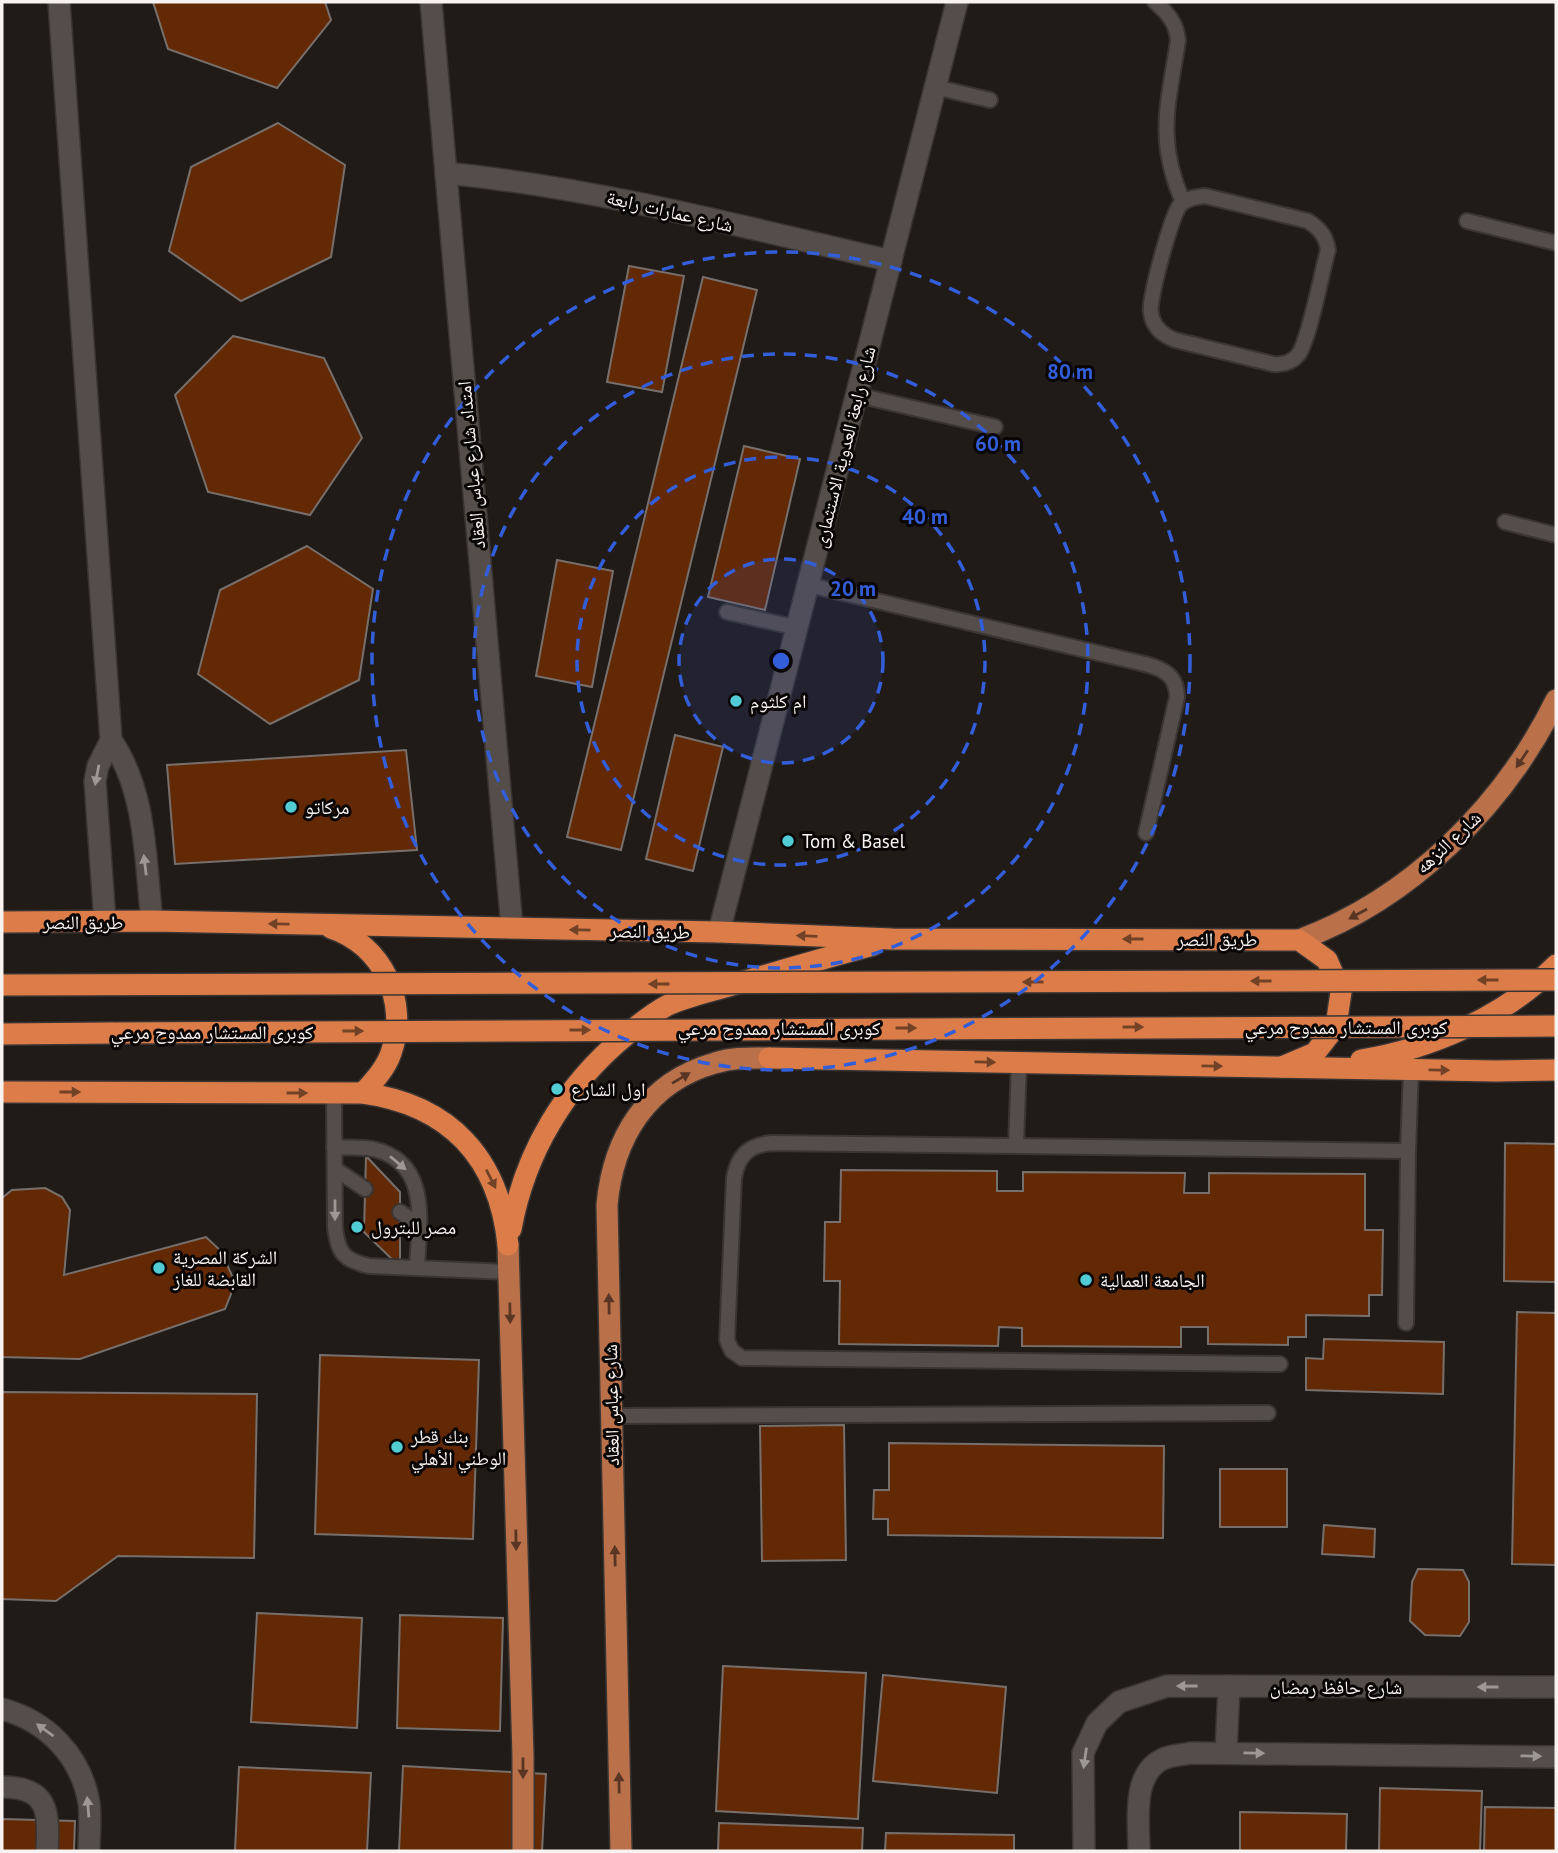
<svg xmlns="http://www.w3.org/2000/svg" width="1558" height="1853" font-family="'PT Sans','Noto Naskh Arabic',sans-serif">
<rect width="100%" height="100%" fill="#211b18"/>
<!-- building -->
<g fill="#622904" stroke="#776f6b" stroke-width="2">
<path d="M153 2H325L331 20 277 88 168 49Z"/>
<path d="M278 123 345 165 331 257 241 301 169 251 191 167Z"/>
<path d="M629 266 684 276 662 392 607 382Z"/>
<path d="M703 277 757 290 621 850 567 837Z"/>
<path d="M233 336 324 358 362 438 310 515 208 492 175 395Z"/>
<path d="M744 446 800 459 765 610 708 597Z"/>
<path d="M307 546 373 589 359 680 270 724 198 674 220 590Z"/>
<path d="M557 560 613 571 592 687 536 676Z"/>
<path d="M675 735 723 747 693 871 646 859Z"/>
<path d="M406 750 417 850 175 864 167 765Z"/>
<path d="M1505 1143 1556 1144V1282L1504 1281Z"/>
<path d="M366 1156 400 1192V1267L364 1232Z"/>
<path d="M841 1170 997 1171V1191H1023V1172L1185 1173 1184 1193H1209V1173L1365 1174V1230H1383L1382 1295H1369V1316L1306 1315V1337H1288V1345L1208 1344V1327H1181V1347L1022 1346V1328L999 1327 998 1346 839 1344 840 1281H824L825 1222H840Z"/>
<path d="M45 1188 62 1197 70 1210 64 1275 206 1237 221 1251 233 1278 231 1294 225 1309 80 1359 2 1357V1198L12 1190Z"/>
<path d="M1517 1312 1556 1313V1565L1512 1564Z"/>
<path d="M1324 1339 1444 1342 1443 1394 1306 1390V1358L1323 1359Z"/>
<path d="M320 1355 479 1360 473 1539 315 1534Z"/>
<path d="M2 1392 257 1394 254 1558 118 1556 56 1601 2 1599Z"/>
<path d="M844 1425 846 1560 762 1561 760 1426Z"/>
<path d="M889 1443 1164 1446 1163 1538 888 1535V1519H873L874 1490H889Z"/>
<rect x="1220" y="1469" width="67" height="58"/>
<path d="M1324 1525 1375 1529 1374 1557 1322 1554Z"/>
<path d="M1418 1569 1463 1570 1469 1582V1622L1460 1636 1425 1635 1410 1621 1412 1582Z"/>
<path d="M257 1613 362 1618 357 1728 251 1722Z"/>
<path d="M400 1615 503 1618 500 1731 397 1728Z"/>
<path d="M723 1666 866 1673 858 1819 716 1811Z"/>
<path d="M883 1675 1006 1687 997 1793 873 1781Z"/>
<path d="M403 1766 546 1774 542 1851H399Z"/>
<path d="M239 1767 371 1773 367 1851H235Z"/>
<path d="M1380 1788 1482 1791 1480 1851H1379Z"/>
<path d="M1485 1807 1556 1808V1851H1484Z"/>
<path d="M1240 1812 1347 1814 1346 1851H1240Z"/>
<path d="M2 1819 75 1821 74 1851H2Z"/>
<path d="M719 1823 863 1828 862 1851H718Z"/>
<path d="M886 1833 1014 1835V1851H885Z"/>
</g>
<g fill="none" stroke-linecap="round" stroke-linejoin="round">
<defs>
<g id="service">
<path d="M1155 2C1168 13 1177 24 1178 41 1168 104 1156 141 1183 202"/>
<path d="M935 87 990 100"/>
<path d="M1205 196 1308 221C1320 229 1326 236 1328 250 1322 271 1309 341 1298 355 1292 362 1283 365 1273 364L1175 340C1162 335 1153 327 1151 313 1148 300 1172 214 1180 205 1187 198 1196 197 1205 196Z"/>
<path d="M1467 221 1556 243"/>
<path d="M857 395 995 427"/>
<path d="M1505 522 1556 535"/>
<path d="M809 585 1145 664C1164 669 1177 676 1177 697L1146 833"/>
<path d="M727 612 798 628"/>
<path d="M334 1093 335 1227C338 1254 344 1260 369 1266L509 1272"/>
<path d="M1016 1146 1019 1062"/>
<path d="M334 1147C347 1148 361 1147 373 1149 431 1162 419 1223 417 1268"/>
<path d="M335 1169 365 1189"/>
<path d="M400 1212 419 1225"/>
<path d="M1406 1323 1408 1151 1411 1069"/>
<path d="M1280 1364 742 1358 732 1351 727 1340 734 1178C738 1155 749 1145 772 1143L1408 1151"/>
<path d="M612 1416 1268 1413"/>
</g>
<g id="minor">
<path d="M59 2 111 740C147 792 145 861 152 921"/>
<path d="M431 2 512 928"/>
<path d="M446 173C597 188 744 227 891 261"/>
<path d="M105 922 95 781 98 766 111 740"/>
<path d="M719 932 957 2"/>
<path d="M2 1709C47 1721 81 1756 89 1803 91 1818 89 1835 89 1851"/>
<path d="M1226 1752 1229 1686"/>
<path d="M2 1787C49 1787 49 1812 47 1851"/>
<path d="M1084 1851 1083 1753 1097 1723 1119 1702 1167 1686 1556 1687"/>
<path d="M1139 1851C1139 1822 1131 1774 1163 1759 1171 1755 1182 1755 1191 1753L1556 1757"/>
</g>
<g id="primary">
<path d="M1299 940C1411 899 1504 806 1556 700"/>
<path d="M508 1245 523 1756V1851"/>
<path d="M621 1851 607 1205C613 1138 647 1082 715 1063 733 1057 751 1058 769 1058"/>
</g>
<g id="trunk">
<path d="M2 922 152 921 719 932 892 939 1299 940 1327 960 1341 992 1336 1026 1315 1053 1282 1067"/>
<path d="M331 928C383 945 409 1002 391 1053 386 1068 374 1081 363 1093"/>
<path d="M2 1034 113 1033"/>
<path d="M769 1058 1496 1071 1556 1070"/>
<path d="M1361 1060C1431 1049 1506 1016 1556 965"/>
<path d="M2 1092 363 1093C450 1105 499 1158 508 1245"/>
<path d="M511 1229C525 1152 565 1086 625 1036 638 1025 653 1013 668 1005 690 995 716 990 739 983 784 970 828 957 873 945"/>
</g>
</defs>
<!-- service casing -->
<use href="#service" stroke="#3a3533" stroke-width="18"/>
<!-- minor casing -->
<use href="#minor" stroke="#3a3533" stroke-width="24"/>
<!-- primary casing -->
<use href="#primary" stroke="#3a3533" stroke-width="24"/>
<!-- trunk casing -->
<use href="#trunk" stroke="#3a3533" stroke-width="24"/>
<!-- service -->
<use href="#service" stroke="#554d49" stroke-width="14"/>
<!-- minor -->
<use href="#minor" stroke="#554d49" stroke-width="21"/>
<!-- primary -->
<use href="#primary" stroke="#ba7149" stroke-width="21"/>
<!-- trunk -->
<use href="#trunk" stroke="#dc7d49" stroke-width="21"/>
<defs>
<g id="trunk-bridge">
<path d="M2 985 1556 980"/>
<path d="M113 1033 1556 1026"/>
</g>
</defs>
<!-- trunk-bridge casing -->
<use href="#trunk-bridge" stroke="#3a3533" stroke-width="24" stroke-linecap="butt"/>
<!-- trunk-bridge -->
<use href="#trunk-bridge" stroke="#dc7d49" stroke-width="21"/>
</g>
<!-- one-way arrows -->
<defs><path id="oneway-solid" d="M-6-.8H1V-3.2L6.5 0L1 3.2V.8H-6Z" transform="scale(1.75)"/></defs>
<g fill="#593624">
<use href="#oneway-solid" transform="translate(1522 759) rotate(124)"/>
<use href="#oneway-solid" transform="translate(1358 914) rotate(151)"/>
<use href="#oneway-solid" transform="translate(681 1078) rotate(-31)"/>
<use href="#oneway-solid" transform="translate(609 1304) rotate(-91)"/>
<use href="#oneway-solid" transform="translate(510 1313) rotate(89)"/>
<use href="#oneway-solid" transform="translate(516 1540) rotate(89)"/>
<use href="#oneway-solid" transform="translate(615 1556) rotate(-91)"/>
<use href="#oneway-solid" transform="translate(523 1768) rotate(90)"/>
<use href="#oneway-solid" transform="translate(619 1783) rotate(-91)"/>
</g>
<g fill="#9e9895">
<use href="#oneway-solid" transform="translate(97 775) rotate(101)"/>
<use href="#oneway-solid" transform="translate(145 865) rotate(-97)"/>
<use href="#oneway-solid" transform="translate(398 1163) rotate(40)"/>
<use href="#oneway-solid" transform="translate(335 1210) rotate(90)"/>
<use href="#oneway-solid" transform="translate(1187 1686) rotate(-180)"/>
<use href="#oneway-solid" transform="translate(1488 1687) rotate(-180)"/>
<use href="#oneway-solid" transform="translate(45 1730) rotate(-144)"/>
<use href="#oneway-solid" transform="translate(1254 1753) rotate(1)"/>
<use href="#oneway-solid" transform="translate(1531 1756) rotate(1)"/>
<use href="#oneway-solid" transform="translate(1085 1758) rotate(98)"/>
<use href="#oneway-solid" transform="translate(88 1807) rotate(-95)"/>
</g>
<g fill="#724227">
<use href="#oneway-solid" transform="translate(279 924) rotate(-179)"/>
<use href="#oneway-solid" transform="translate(580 930) rotate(-179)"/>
<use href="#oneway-solid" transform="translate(807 936) rotate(-178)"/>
<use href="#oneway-solid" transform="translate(1133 939) rotate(-180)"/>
<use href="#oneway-solid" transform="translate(1488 980) rotate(180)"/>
<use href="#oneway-solid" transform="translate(1261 981) rotate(180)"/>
<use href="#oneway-solid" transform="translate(1033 982) rotate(180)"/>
<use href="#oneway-solid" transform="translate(659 984) rotate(180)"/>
<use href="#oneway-solid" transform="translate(1133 1027)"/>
<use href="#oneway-solid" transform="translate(906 1028)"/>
<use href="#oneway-solid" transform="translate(580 1030)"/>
<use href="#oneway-solid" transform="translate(353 1031)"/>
<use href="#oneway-solid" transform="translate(985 1062) rotate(1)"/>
<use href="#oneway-solid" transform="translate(1212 1066) rotate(1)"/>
<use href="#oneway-solid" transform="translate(1439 1070) rotate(1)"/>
<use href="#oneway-solid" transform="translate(70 1092)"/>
<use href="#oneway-solid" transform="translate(297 1093)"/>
<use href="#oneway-solid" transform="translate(491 1179) rotate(63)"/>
</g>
<!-- distance rings -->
<circle cx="781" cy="661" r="102" fill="#335eda" fill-opacity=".12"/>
<g fill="none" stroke="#335eda" stroke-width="3.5" stroke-dasharray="12 9">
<circle cx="781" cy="661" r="102"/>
<circle cx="781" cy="661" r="204"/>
<circle cx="781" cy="661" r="307"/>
<circle cx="781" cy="661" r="409"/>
</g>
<!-- markers -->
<g fill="#51ccd4" stroke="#090605" stroke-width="2.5">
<circle cx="736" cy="701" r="7"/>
<circle cx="291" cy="807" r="7"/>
<circle cx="788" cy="841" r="7"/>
<circle cx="557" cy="1089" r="7"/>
<circle cx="357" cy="1227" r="7"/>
<circle cx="159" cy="1268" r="7"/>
<circle cx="1086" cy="1280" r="7"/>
<circle cx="397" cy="1447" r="7"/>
</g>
<g text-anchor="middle" stroke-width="6" stroke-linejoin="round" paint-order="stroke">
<!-- street labels -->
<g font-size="19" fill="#f8f3f1" stroke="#090605">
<text transform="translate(670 211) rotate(13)" y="7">شارع عمارات رابعة</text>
<text transform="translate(844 447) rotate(-76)" y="7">شارع رابعة العدوية الاستثمارى</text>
<text transform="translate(471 465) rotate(-95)" y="7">امتداد شارع عباس العقاد</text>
<text transform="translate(1448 842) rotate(-43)" y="7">شارع النزهه</text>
<text x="83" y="929">طريق النصر</text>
<text transform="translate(650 931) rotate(1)" y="7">طريق النصر</text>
<text x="1217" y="946">طريق النصر</text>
<text x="1346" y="1034">كوبرى المستشار ممدوح مرعي</text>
<text x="779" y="1035">كوبرى المستشار ممدوح مرعي</text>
<text x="212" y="1039">كوبرى المستشار ممدوح مرعي</text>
<text transform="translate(611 1405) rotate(-91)" y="7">شارع عباس العقاد</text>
<text x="1336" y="1694">شارع حافظ رمضان</text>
</g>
<!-- poi labels -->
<g font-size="19" fill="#f8f3f1" stroke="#090605" text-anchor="start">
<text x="750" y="708">ام كلثوم</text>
<text x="305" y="814">مركاتو</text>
<text x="802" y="848">Tom &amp; Basel</text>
<text x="571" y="1096">اول الشارع</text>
<text x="371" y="1234">مصر للبترول</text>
<text x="173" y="1264">الشركة المصرية<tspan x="173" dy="22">القابضة للغاز</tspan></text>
<text x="1100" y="1287">الجامعة العمالية</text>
<text x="411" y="1443">بنك قطر<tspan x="411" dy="22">الوطني الأهلي</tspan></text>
</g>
</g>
<circle cx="781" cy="661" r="10" fill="#335eda" stroke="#090605" stroke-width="3.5"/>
<g font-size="21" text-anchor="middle" font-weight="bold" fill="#335eda" stroke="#090605" stroke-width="6" stroke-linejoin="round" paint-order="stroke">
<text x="1070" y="379">80 m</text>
<text x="998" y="451">60 m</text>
<text x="925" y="524">40 m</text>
<text x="853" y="596">20 m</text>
</g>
<!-- border -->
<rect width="1558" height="1853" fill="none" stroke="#f8f3f1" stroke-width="7"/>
</svg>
